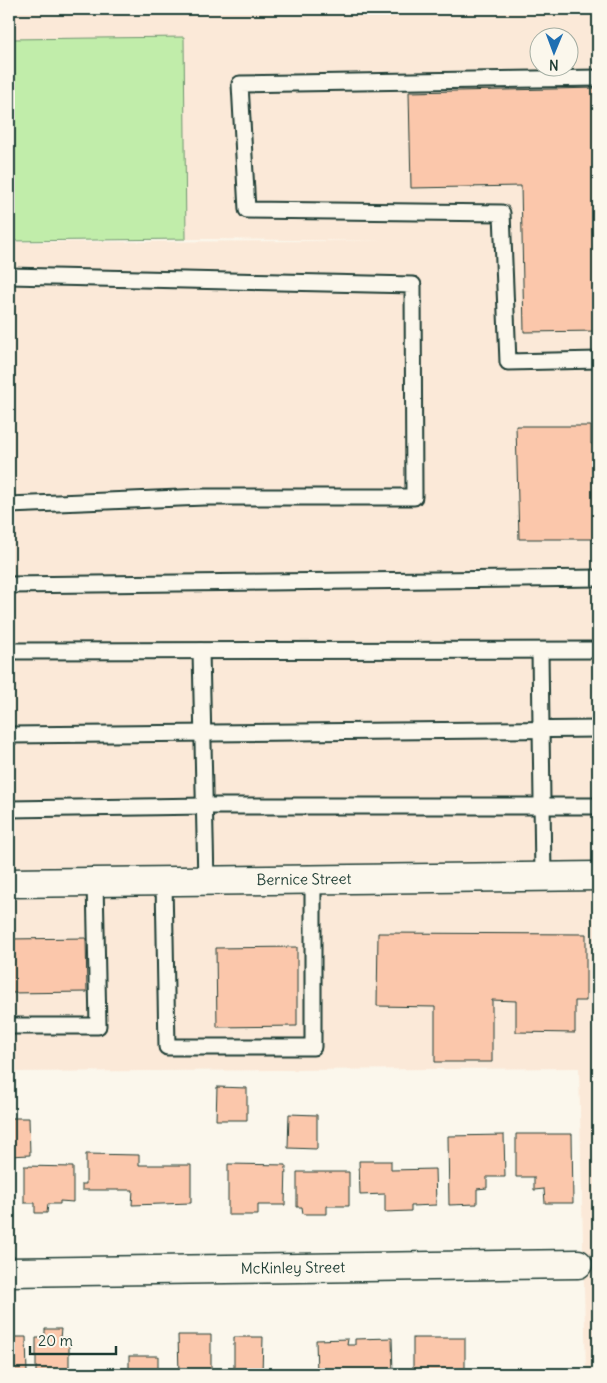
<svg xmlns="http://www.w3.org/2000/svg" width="607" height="1383" font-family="Delius,sans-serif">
<rect width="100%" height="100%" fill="#fbf7ec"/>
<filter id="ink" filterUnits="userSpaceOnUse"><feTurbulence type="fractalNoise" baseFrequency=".02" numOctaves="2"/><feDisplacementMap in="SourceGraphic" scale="10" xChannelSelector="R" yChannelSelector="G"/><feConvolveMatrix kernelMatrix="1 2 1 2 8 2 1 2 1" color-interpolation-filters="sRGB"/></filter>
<g filter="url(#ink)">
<!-- built -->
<path fill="#fbe9d8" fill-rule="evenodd" d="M9 9H598V1374H586L579 1068 9 1072V242L385 241 206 239 9 241ZM540 38H570V68H540Z"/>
<!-- green -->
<path fill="#c1edaa" stroke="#70956f" d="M184 37 186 239 9 241V39Z"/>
<!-- building -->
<g fill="#fbc7ab" stroke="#1f3d34">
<path d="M598 88V331L524 332 521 186 411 188 409 92Z"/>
<path d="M516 426H591V444H598V539H519Z"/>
<path d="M378 933 586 934V1001H575V1033L516 1032V1001L492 1000V1062H435V1007L377 1006Z"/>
<path d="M86 938 87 992 9 993V939Z"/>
<path d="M297 947V1026L217 1027 216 948Z"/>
<path d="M217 1087 247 1088V1120H216Z"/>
<path d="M289 1114 317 1115V1149L288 1148Z"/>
<path d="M9 1118H29L30 1155 9 1156Z"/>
<path d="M516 1134H572L573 1203H545L544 1189 534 1190V1177H516Z"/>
<path d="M504 1135 505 1177H487V1188L477 1189V1204L449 1205 448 1136Z"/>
<path d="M86 1154 139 1155V1165H191V1203L132 1205 133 1190H82V1184H86Z"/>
<path d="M359 1161H391V1170L435 1169 436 1205 411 1206V1211L385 1212V1194L360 1195Z"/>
<path d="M228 1164 286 1165 285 1205H258V1215H228Z"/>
<path d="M24 1166 73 1167V1202L60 1201V1204H48L47 1213H35V1203H24Z"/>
<path d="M297 1172H349V1206H327V1214H303L302 1207H297Z"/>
<path d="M45 1329H61L60 1338H69V1374H36V1338H45Z"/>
<path d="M178 1335H211V1374H179Z"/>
<path d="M9 1337H26L27 1374H9Z"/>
<path d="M234 1337H263L262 1374H234Z"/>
<path d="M392 1338 393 1374H317L316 1340 348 1339 347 1345H355V1339Z"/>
<rect x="413" y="1338" width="52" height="36"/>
<rect x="129" y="1356" width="29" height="18"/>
</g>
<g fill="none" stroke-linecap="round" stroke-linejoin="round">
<defs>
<g id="service">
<path d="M598 78 240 84 247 210 502 213 508 362 598 360"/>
<path d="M9 276 413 285 414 497H204L9 505"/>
<path d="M9 585 598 578"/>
<path d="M9 651 598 650"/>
<path d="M201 651 206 882"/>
<path d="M540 651 543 876"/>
<path d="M9 735 598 729"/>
<path d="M9 809 205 806H598"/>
<path d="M164 882 167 1047H313V880"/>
<path d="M9 1026H98L95 882"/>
</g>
<g id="minor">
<path id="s1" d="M9 883 598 876"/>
<path id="s2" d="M9 1272 578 1264"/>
</g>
</defs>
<!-- service casing -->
<use href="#service" stroke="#1f3d34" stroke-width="19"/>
<!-- minor casing -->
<use href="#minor" stroke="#1f3d34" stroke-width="31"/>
<!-- service -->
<use href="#service" stroke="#fbf7ec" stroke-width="15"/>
<!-- minor -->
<use href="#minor" stroke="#fbf7ec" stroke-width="28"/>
</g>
</g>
<g text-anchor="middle" stroke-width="4" stroke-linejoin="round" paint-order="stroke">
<!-- street labels -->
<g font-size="15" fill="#1f3d34" stroke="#fbf7ec">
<text dy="5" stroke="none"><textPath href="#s1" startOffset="295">Bernice Street</textPath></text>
<text dy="5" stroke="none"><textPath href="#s2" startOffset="284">McKinley Street</textPath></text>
</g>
</g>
<!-- margin -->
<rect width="607" height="1383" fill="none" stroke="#fbf7ec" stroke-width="30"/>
<rect x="15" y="15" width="577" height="1353" fill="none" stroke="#1f3d34" stroke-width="2" filter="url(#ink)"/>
<!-- north arrow -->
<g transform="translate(554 52) rotate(181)"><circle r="24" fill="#fbf7ec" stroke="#a3ada2"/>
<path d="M0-4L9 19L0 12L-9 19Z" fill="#1f6fb2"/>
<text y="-8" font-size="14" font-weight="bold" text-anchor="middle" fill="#1f3d34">N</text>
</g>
<!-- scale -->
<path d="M30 1346v8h86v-8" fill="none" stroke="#1f3d34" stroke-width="2.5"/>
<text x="38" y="1346" font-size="15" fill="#1f3d34" stroke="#fbf7ec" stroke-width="4" paint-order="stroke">20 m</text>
</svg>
